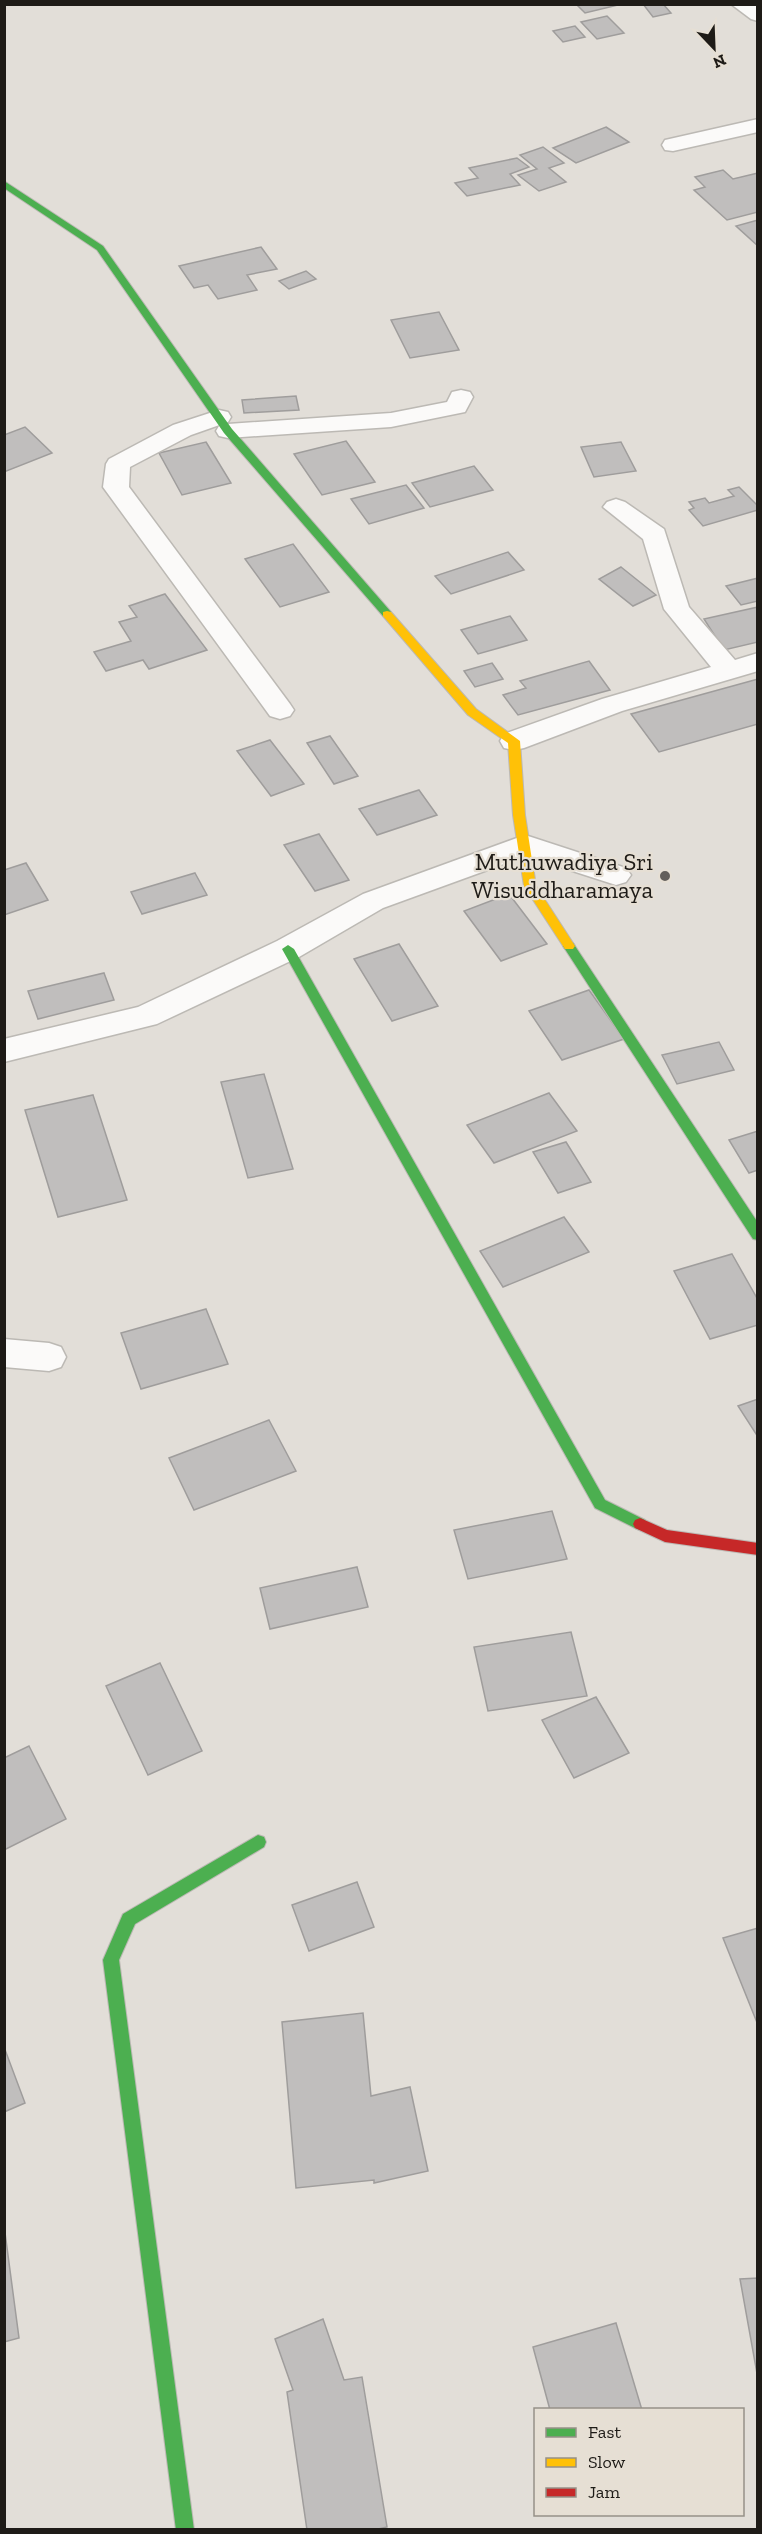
<svg xmlns="http://www.w3.org/2000/svg" width="762" height="2534" font-family="'Zilla Slab',serif">
<rect width="100%" height="100%" fill="#e2ded8"/>
<!-- building -->
<g fill="#c0bebd" stroke="#9f9d9c" stroke-width="1.5">
<path d="M576 4H622L585 13Z"/>
<path d="M643 4H663L671 13 653 17Z"/>
<path d="M607 16 624 33 597 39 581 22Z"/>
<path d="M575 26 585 37 563 42 553 31Z"/>
<path d="M606 127 629 142 576 163 553 148Z"/>
<path d="M543 147 564 163 549 168 566 182 539 191 518 175 537 169 520 155Z"/>
<path d="M517 158 529 167 510 174 520 185 467 196 455 183 478 178 469 168Z"/>
<path d="M723 170 733 179 758 173V212L727 220 694 190 705 187 695 177Z"/>
<path d="M758 220V246L736 226Z"/>
<path d="M261 247 277 269 247 275 257 290 218 299 208 285 194 288 179 266Z"/>
<path d="M306 271 316 279 289 289 279 281Z"/>
<path d="M439 312 459 350 410 358 391 320Z"/>
<path d="M296 396 299 410 244 413 242 400Z"/>
<path d="M25 427 52 453 4 472V435Z"/>
<path d="M346 441 375 482 322 495 294 454Z"/>
<path d="M206 442 231 483 182 495 159 453Z"/>
<path d="M621 442 636 471 594 477 581 447Z"/>
<path d="M474 466 493 490 430 507 412 483Z"/>
<path d="M406 485 424 508 369 524 351 499Z"/>
<path d="M739 487 758 506V510L703 526 689 510 694 508 689 502 705 498 709 503 734 496 728 490Z"/>
<path d="M293 544 329 592 280 607 245 559Z"/>
<path d="M508 552 524 570 451 594 435 576Z"/>
<path d="M621 567 656 595 633 606 599 579Z"/>
<path d="M758 578V601L741 605 726 586Z"/>
<path d="M165 594 207 650 149 669 143 660 106 671 94 652 131 641 119 622 137 617 129 606Z"/>
<path d="M758 607V642L724 650 704 619Z"/>
<path d="M510 616 527 640 478 654 461 630Z"/>
<path d="M589 661 610 690 518 715 503 695 526 688 520 681Z"/>
<path d="M492 663 503 679 475 687 464 671Z"/>
<path d="M758 679V724L659 752 631 714Z"/>
<path d="M330 736 358 776 334 784 307 743Z"/>
<path d="M270 740 304 784 271 796 237 751Z"/>
<path d="M419 790 437 815 377 835 359 809Z"/>
<path d="M319 834 349 880 315 891 284 845Z"/>
<path d="M26 863 48 900 4 915V870Z"/>
<path d="M195 873 207 895 142 914 131 892Z"/>
<path d="M509 894 547 944 501 961 464 911Z"/>
<path d="M399 944 438 1006 392 1021 354 959Z"/>
<path d="M104 973 114 1000 38 1019 28 991Z"/>
<path d="M589 990 624 1039 562 1060 529 1011Z"/>
<path d="M719 1042 734 1070 677 1084 662 1055Z"/>
<path d="M264 1074 293 1169 248 1178 221 1082Z"/>
<path d="M549 1093 577 1131 494 1163 467 1125Z"/>
<path d="M93 1095 127 1200 58 1217 25 1110Z"/>
<path d="M758 1131V1170L749 1173 729 1140Z"/>
<path d="M566 1142 591 1182 558 1193 533 1152Z"/>
<path d="M564 1217 589 1252 503 1287 480 1251Z"/>
<path d="M732 1254 758 1300V1325L710 1339 674 1271Z"/>
<path d="M206 1309 228 1364 141 1389 121 1333Z"/>
<path d="M758 1399V1437L738 1406Z"/>
<path d="M269 1420 296 1471 194 1510 169 1458Z"/>
<path d="M552 1511 567 1559 468 1579 454 1530Z"/>
<path d="M357 1567 368 1607 270 1629 260 1588Z"/>
<path d="M571 1632 587 1696 488 1711 474 1647Z"/>
<path d="M160 1663 202 1751 148 1775 106 1686Z"/>
<path d="M596 1697 629 1753 574 1778 542 1720Z"/>
<path d="M29 1746 66 1819 4 1850V1758Z"/>
<path d="M357 1882 374 1927 309 1951 292 1905Z"/>
<path d="M758 1928V2025L723 1938Z"/>
<path d="M363 2013 371 2096 410 2087 428 2171 374 2183V2180L296 2188 282 2022Z"/>
<path d="M4 2047 25 2103 4 2112Z"/>
<path d="M4 2225 19 2338 4 2342Z"/>
<path d="M758 2278V2379L740 2279Z"/>
<path d="M323 2319 344 2380 362 2377 387 2527 374 2530H307L287 2392 293 2390 275 2339Z"/>
<path d="M616 2323 642 2410H550L533 2347Z"/>
</g>
<g fill="none" stroke-linecap="round" stroke-linejoin="round">
<defs>
<g id="street">
<path d="M731 4H756L758 21 751 19Z"/>
<path d="M758 119V132L673 151 665 150 662 145 665 140Z"/>
<path d="M461 390 470 392 473 397 465 412 391 427 228 438 219 436 216 431 219 426 228 424 391 413 447 402 452 392Z"/>
<path d="M219 410 228 412 231 417 228 422 191 435 130 467 129 487 290 704 294 710 290 716 280 719 270 716 103 487 106 464 109 459 173 425Z"/>
<path d="M616 499 625 502 664 529 689 607 735 660 758 653V671L622 711 524 748 514 750 504 748 500 741 504 734 602 699 711 667 664 609 643 539 603 507 607 502Z"/>
<path d="M525 835 626 868 631 875 626 882 616 885 526 856 383 908 299 957 157 1024 4 1062V1039L138 1007 277 941 363 894Z"/>
<path d="M4 1339 49 1343 61 1347 66 1357 61 1367 49 1371 4 1367Z"/>
</g>
<g id="fast">
<path d="M4 181 103 246 232 429 391 612V616H383L224 433 97 250 4 188Z"/>
<path d="M569 942 573 943 758 1223V1240L753 1239 565 949 563 946 565 943Z"/>
<path d="M288 945 294 949 605 1500 645 1520 647 1524 645 1528 640 1530 635 1528 595 1508 282 949Z"/>
<path d="M258 1835 264 1837 266 1842 264 1847 135 1924 119 1960 194 2530H176L103 1960 123 1914Z"/>
</g>
<path id="slow" d="M387 611 391 612 476 709 520 741 525 815 536 886 573 943 575 946 573 949H565L524 886 513 815 508 743 468 715 383 616V612Z"/>
<path id="jam" d="M640 1518 667 1530 758 1543V1555L665 1542 635 1528 633 1524 635 1520Z"/>
</defs>
<!-- street casing -->
<use href="#street" stroke="#bcb9b4" stroke-width="3"/>
<!-- fast casing -->
<use href="#fast" stroke="#bcb9b4" stroke-width="2"/>
<!-- slow casing -->
<use href="#slow" stroke="#bcb9b4" stroke-width="2"/>
<!-- jam casing -->
<use href="#jam" stroke="#bcb9b4" stroke-width="2"/>
<!-- street -->
<use href="#street" fill="#fbfaf9" fill-rule="evenodd"/>
<!-- fast -->
<use href="#fast" fill="#4caf50" fill-rule="evenodd"/>
<!-- slow -->
<use href="#slow" fill="#ffc107" fill-rule="evenodd"/>
<!-- jam -->
<use href="#jam" fill="#c62828" fill-rule="evenodd"/>
</g>
<!-- markers -->
<circle fill="#635f5b" stroke="#e6dfd4" stroke-width="2" cx="665" cy="876" r="6"/>
<g text-anchor="middle" stroke-width="4.5" stroke-linejoin="round" paint-order="stroke">
<!-- poi labels -->
<g font-size="24" fill="#1e1b17" stroke="#e6dfd4" text-anchor="end">
<text x="653" y="870">Muthuwadiya Sri<tspan x="653" dy="28">Wisuddharamaya</tspan></text>
</g>
</g>
<!-- border -->
<rect width="762" height="2534" fill="none" stroke="#1e1b17" stroke-width="12"/>
<!-- legend -->
<rect x="534" y="2408" width="210" height="108" fill="#e6dfd4" stroke="#969188" stroke-width="1.5"/>
<rect x="546" y="2428" width="30" height="9" fill="#4caf50" stroke="#969188" stroke-width="1.5"/>
<text x="588" y="2438" font-size="18" fill="#1e1b17">Fast</text>
<rect x="546" y="2458" width="30" height="9" fill="#ffc107" stroke="#969188" stroke-width="1.5"/>
<text x="588" y="2468" font-size="18" fill="#1e1b17">Slow</text>
<rect x="546" y="2488" width="30" height="9" fill="#c62828" stroke="#969188" stroke-width="1.5"/>
<text x="588" y="2498" font-size="18" fill="#1e1b17">Jam</text>
<!-- north arrow -->
<g transform="translate(714 48) rotate(157)" stroke="#e6dfd4" stroke-width="4.5" paint-order="stroke">
<path d="M0-4.5L10 22L0 15L-10 22Z" fill="#1e1b17"/>
<text y="-9" font-size="16" font-weight="bold" text-anchor="middle" fill="#1e1b17">N</text>
</g>
</svg>
